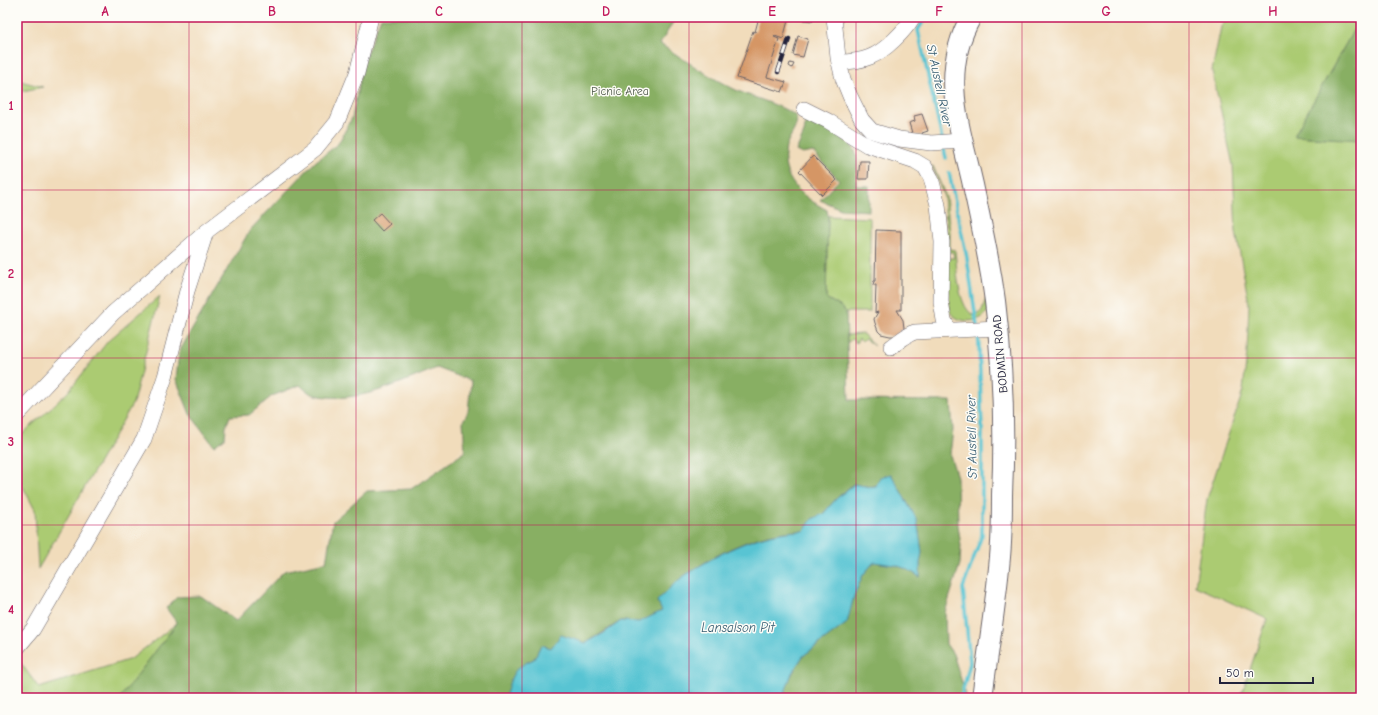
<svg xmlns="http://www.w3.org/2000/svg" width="1378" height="715" font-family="'Comic Neue',sans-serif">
<rect width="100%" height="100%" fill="#fdfcf7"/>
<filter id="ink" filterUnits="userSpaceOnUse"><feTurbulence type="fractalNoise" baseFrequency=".025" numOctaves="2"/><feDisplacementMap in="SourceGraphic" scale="8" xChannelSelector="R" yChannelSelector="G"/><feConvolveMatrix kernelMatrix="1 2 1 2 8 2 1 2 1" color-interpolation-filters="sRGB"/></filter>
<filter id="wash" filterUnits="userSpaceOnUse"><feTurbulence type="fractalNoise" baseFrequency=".012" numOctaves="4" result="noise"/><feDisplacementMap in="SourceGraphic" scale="16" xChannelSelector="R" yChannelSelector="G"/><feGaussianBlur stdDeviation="0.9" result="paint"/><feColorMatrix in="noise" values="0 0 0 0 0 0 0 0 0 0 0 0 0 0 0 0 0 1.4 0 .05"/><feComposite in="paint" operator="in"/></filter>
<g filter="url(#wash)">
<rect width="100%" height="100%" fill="#f1dcbb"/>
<!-- green -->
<g fill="#abcb72" stroke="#667656">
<path d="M1227 17H1361L1294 136 1361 140V698H1238L1244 687 1267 619 1195 586 1207 499 1243 391 1247 353 1249 304 1236 232 1233 165 1212 71 1221 27Z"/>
<path d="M17 80 43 87 17 92Z"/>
<path d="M932 166H933L946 197 950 232V249L955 250C957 267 957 305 973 315L979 314 982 310 986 298 988 311C981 324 958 324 950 312L947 258H954L953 252H947V232L944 197Z"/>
<path d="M828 216 870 218V312H846L841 307 826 298Z"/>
<path d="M160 296 133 403 38 569 35 510 17 475V439L68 392 108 341Z"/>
<path d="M863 334 874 346 865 339 862 342 859 339 856 343 852 339 847 343V335Z"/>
<path d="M177 623 120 698H17V658L39 688 131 659Z"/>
</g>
<!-- forest -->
<g fill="#88af64" stroke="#556850">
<path d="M381 17H676L660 44C685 60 709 77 736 90 754 98 778 104 795 115 801 125 788 137 786 147 779 178 802 197 827 210L828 216 826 298 841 307 846 312 849 400 951 401 953 430 950 455 957 477 958 525 961 546 960 564 945 612 946 644 953 654 967 698H782L791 676 803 656 847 623 854 596 863 575 874 562 895 565 907 569 920 577V563L922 552 917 520 891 474C874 488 876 488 853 484L836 499 823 514 812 519 804 531C762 530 721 551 687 574 676 581 667 592 657 601L662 611 639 622 621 621 586 643 575 640 551 648 541 645 534 659C511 669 512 676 505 698H120L177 623 166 608 177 597 201 596 236 621 284 571 326 562 333 521 367 491 411 489 465 452 463 421 468 412 471 381 437 368C399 383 357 405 315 395 310 394 304 389 300 385L272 396 249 415 230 416 226 427 225 438 214 446 190 414 176 379 179 352 250 230 315 162 338 144 352 118 364 59Z"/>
<path d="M1361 17V140L1294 136Z"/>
<path d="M806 119C818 124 851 140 855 151 859 161 856 175 856 186H869V211L841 209 820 200 839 180 813 152 802 154 796 151 804 133Z"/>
</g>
<!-- water -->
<path fill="#59c4d3" stroke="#3e7387" d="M891 474 917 520 922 552 920 563V577L907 569 895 565 874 562 863 575 854 596 847 623 803 656 792 673 783 698H505C512 675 511 669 534 659L541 645 551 648 561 635 586 643 604 633 621 621 639 622 662 611 657 601C666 592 676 581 687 574 722 551 762 531 804 531L812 519 823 514 836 499 854 484 870 487 876 486 880 477Z"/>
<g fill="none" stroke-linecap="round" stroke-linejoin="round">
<!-- stream -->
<g stroke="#59c4d3" stroke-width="3.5">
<path d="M926 17 918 30 942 139"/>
<path d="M943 145 946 158"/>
<path d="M949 173 967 258 977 326"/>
<path d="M961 698 970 663 963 588 982 535V430L979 346 978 332"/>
</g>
</g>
<g id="blocks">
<!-- building -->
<g fill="#d59665">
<path d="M759 17H789L783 39 775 36 774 37 779 39 767 77 786 82 782 92 737 78 753 31 755 32Z"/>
<path d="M803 17H813V21L803 20Z"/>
<path d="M798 36 808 39 803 57 793 55Z"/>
<path d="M790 63 794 64 792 68 789 66Z"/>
<path d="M922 114 928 131 922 133 923 135 913 136 909 123 915 121 914 116Z"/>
<path d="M813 156 837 180 822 195 799 171Z"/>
<path d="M860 161H869L868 179H858Z"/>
<path d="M380 213 390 224 382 231 372 220Z"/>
<path d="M876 230 901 231V310H897L903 320 904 328 902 331 894 336H890L881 334 878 331 875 323 874 319 878 312 875 313 876 285H873L874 281H875Z"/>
</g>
</g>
</g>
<g filter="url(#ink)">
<use href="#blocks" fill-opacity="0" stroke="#6a6368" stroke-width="1"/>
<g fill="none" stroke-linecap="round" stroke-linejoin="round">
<defs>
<g id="minor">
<path d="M834 17 838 58 843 79 850 96 862 120 872 131 899 139 931 143 962 141"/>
<path d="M839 62C849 62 860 61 870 57 885 51 905 31 913 17"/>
<path d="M804 109 828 121 867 145 915 161 925 167 931 178 938 205 942 242 941 302 944 320 949 330"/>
<path d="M891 347C899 342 905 335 915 332L998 328"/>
<path d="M17 415 113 313 207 231 315 149 337 122 357 73 371 17"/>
<path d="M17 648 33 629 144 439 165 377 187 291 206 232"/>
</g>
<path id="major" d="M971 17C939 73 960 127 973 185 981 223 990 262 995 301 1003 366 1005 430 1002 495 1002 515 1002 536 1000 557 996 604 988 651 982 698"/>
</defs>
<!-- minor casing -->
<use href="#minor" stroke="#6a6368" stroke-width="16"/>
<!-- major casing -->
<use href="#major" stroke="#6a6368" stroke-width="22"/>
<!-- minor -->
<use href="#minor" stroke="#fff" stroke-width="15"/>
<!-- major -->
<use href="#major" stroke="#fff" stroke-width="20"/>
<defs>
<path id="rail" d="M778 72 789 39"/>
</defs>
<!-- rail casing -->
<use href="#rail" stroke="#22223b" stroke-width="4.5"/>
<!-- rail -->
<use href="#rail" stroke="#fdfcf7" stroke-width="3" stroke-dasharray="9" stroke-linecap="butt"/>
</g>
</g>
<!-- grid -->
<path fill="none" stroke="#c2185b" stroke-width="1" stroke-opacity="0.55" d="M189 17V698M356 17V698M522 17V698M689 17V698M856 17V698M1022 17V698M1189 17V698M17 190H1361M17 358H1361M17 525H1361"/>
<g text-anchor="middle" stroke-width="3" stroke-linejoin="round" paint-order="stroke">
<!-- park labels -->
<g font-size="12" fill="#525d4e" stroke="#fdfcf7">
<text x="620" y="95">Picnic Area</text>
</g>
<!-- street labels -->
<g font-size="12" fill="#22223b" stroke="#fdfcf7">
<text transform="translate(1000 354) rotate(-95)" y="4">BODMIN ROAD</text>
</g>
<!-- water labels -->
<g font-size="13" font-style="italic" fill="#355b70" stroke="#fdfcf7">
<text transform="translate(940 85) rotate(78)" y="5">St Austell River</text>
<text transform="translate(971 437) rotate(-91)" y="5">St Austell River</text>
<text x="738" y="632">Lansalson Pit</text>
</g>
</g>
<!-- margin -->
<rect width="1378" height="715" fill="none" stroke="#fdfcf7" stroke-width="44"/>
<!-- scale -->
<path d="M1220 677v6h93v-6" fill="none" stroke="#22223b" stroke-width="2"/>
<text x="1226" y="677" font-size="12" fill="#22223b" stroke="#fdfcf7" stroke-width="3" paint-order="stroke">50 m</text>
<rect x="22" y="22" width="1334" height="671" fill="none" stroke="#c2185b" stroke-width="1.5"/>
<g font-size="13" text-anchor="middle" font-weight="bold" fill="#c2185b">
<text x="105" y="16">A</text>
<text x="272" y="16">B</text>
<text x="439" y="16">C</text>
<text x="606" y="16">D</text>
<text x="772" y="16">E</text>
<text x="939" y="16">F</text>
<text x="1106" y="16">G</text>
<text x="1273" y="16">H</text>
<text x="11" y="110">1</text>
<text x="11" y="278">2</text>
<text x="11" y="446">3</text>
<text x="11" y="614">4</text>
</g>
</svg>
